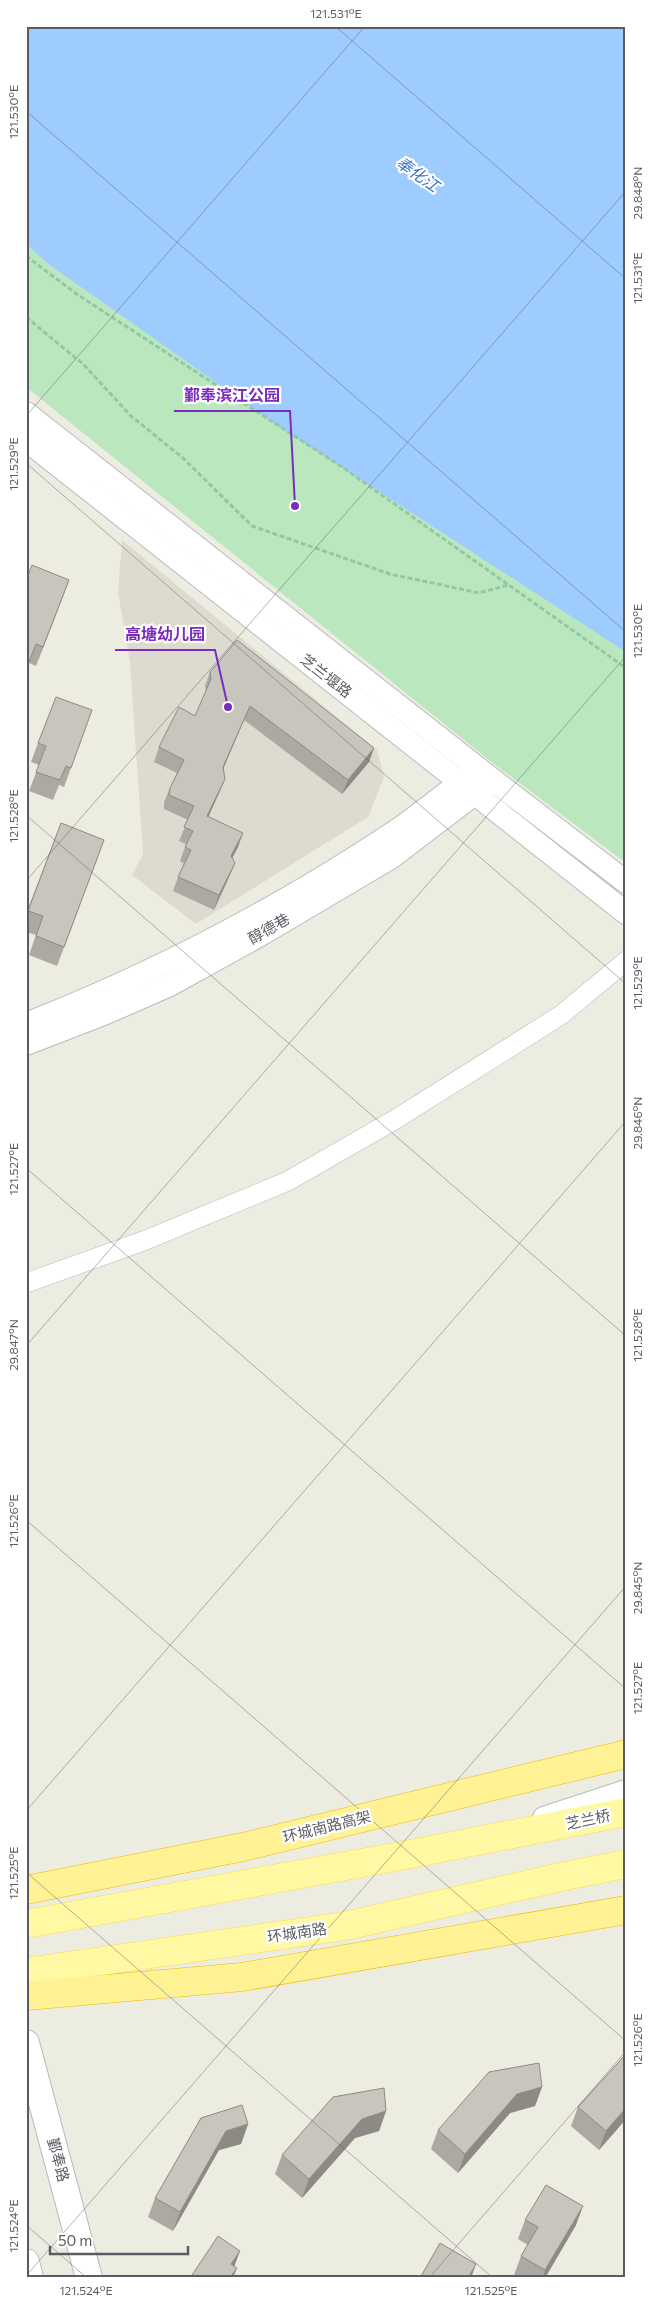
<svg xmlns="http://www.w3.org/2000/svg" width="652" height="2304" font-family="Commissioner,'Noto Sans SC',sans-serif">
<rect width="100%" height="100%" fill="#edece0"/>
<!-- education -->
<path fill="#dddbcf" d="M122 540 377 750 384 777 368 817 196 924 132 875 143 854 130 663 118 592Z"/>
<!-- green -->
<path fill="#bae7be" d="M26 231 626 645V863L489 760 26 387Z"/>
<!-- water -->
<path fill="#9eccff" d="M26 26H626V652L278 426 47 263 26 243Z"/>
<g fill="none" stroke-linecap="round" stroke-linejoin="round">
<defs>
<path id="minor" d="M26 1283 146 1240 288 1181 396 1119 561 1015 626 961"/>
<g id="tertiary">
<path d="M26 413 493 780 626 882"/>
<path d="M26 440 626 913"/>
<path d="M26 1024C156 973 280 908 396 831 422 813 446 793 471 774"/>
<path d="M26 1044 106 1013 170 985 262 934 392 857 485 786"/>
<path d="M544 1818 626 1791"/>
</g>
<g id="secondary">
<path d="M26 2043 89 2278"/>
<path d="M26 2262 30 2278"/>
</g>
<g id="primary">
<path d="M26 1924 395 1857 626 1812"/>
<path d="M26 1972 345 1926 565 1876 626 1864"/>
</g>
<g id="trunk">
<path d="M26 1890 243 1847 626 1754"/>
<path d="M26 1996 242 1977 626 1910"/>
</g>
</defs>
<!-- minor casing -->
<use href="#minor" stroke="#b8bac0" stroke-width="20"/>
<!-- tertiary casing -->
<use href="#tertiary" stroke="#b8bac0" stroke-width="24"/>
<!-- secondary casing -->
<use href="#secondary" stroke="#b9bcc3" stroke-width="28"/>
<!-- primary casing -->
<use href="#primary" stroke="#fada4c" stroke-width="29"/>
<!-- trunk casing -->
<use href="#trunk" stroke="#edb900" stroke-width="29"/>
<!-- path -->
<g stroke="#93c8a7" stroke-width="3" stroke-dasharray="5 2.5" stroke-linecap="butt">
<path d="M26 256 78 295 342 467 626 668"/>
<path d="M26 317 83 364 131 416 183 458 252 526 390 574 479 593 508 585"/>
</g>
<!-- minor -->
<use href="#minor" stroke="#fff" stroke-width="19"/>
<!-- tertiary -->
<use href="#tertiary" stroke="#fff" stroke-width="22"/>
<!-- secondary -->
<use href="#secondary" stroke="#fff" stroke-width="26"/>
<!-- primary -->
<use href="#primary" stroke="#fff9a3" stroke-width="28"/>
<!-- trunk -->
<use href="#trunk" stroke="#fff294" stroke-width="28"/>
</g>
<!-- wall -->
<g fill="#aca9a3">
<path d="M26 578 69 580 36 666 29 663 26 670Z"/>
<path d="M210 672 374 748 369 762 342 794 244 720 223 769 225 779 219 793 208 817 238 847 232 858 235 863 229 877 214 910 173 891 178 877 184 864 180 861 186 844 179 841 188 820 164 809V802L170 788 177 773 154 762 159 747 195 716 206 691 205 686Z"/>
<path d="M92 710 64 787 59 785 53 800 29 791 39 765 31 762 38 743Z"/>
<path d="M61 823 97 859 57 966 29 955 36 935 26 932V914Z"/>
<path d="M626 2054V2119L599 2150 571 2126 578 2107Z"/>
<path d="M542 2087 535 2106 510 2113 458 2173 431 2149 438 2130Z"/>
<path d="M386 2111 379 2131 355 2138 302 2198 275 2174 282 2155Z"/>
<path d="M248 2124 241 2144 219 2150 173 2231 148 2217 155 2198Z"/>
<path d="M525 2220 576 2225 545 2278H518L514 2275 521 2256 528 2245 518 2239Z"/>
</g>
<!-- shaded-wall -->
<g fill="#8c8a84">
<path d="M69 580 62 599 36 666 43 647Z"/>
<path d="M250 706 244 720 218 781 223 767Z"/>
<path d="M374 748 369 762 342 794 348 780Z"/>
<path d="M225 779 219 793 202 831 207 816Z"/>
<path d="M243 833 238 847 226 870 231 856Z"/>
<path d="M235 863 229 877 214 910 219 895Z"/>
<path d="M542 2087 535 2106 510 2113 458 2173 465 2154 517 2094Z"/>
<path d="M626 2108V2119L599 2150 606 2131Z"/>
<path d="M386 2111 379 2131 355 2138 302 2198 309 2179 362 2119Z"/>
<path d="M248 2124 241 2144 219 2150 173 2231 180 2212 226 2131Z"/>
<path d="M583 2206 576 2225 545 2278H543L545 2270Z"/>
<path d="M240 2251 233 2270 231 2264Z"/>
<path d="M476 2264 471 2278H468Z"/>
<path d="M237 2268 233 2278H230Z"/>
</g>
<!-- building -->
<g fill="#c8c5bd" stroke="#8c8a84">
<path d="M32 565 69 580 43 647 36 644 29 662 26 661V578H27Z"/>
<path d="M237 640 374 748 348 780 250 706 223 767 225 779 207 816 243 833 231 856 235 863 219 895 178 877 191 850 185 847 193 831 184 827 194 806 169 795 170 788 184 760 159 747 179 707 195 716 211 679 210 672Z"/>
<path d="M56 697 92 710 71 768 66 766 60 780 36 772 46 746 38 743Z"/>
<path d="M61 823 104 840 64 947 36 936 43 916 28 911Z"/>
<path d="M626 2054V2108L606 2131 578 2107Z"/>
<path d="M539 2063 542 2087 517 2094 465 2154 438 2130 489 2072Z"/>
<path d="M384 2088 386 2111 362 2119 309 2179 282 2155 333 2097Z"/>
<path d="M242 2105 248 2124 226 2131 180 2212 155 2198 201 2118Z"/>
<path d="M546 2185 583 2206 545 2270 521 2256 538 2227 525 2220Z"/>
<path d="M218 2236 240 2251 231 2264 237 2268 230 2278H190Z"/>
<path d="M440 2243 476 2264 468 2278H420Z"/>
</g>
<!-- ticks -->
<path fill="none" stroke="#595c62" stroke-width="1" stroke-opacity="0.45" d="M335 26 626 279M26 111 626 632M26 416 365 26M26 463 626 984M26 815 626 1336M26 881 626 191M26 1168 626 1689M26 1346 626 656M26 1520 626 2041M26 1811 626 1121M26 1872 493 2278M26 2225 87 2278M26 2276 626 1586M429 2278 626 2051"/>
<g text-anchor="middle" stroke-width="4.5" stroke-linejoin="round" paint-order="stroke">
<!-- street labels -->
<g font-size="15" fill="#595c62" stroke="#fff">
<text transform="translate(326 676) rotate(38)" y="5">芝兰堰路</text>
<text transform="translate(269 929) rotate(-30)" y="5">醇德巷</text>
<text transform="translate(588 1820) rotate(-12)" y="5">芝兰桥</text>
<text transform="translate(327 1827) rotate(-14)" y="5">环城南路高架</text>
<text transform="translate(297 1933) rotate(-8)" y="5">环城南路</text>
<text transform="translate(58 2160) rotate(75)" y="5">鄞奉路</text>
</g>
<!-- water labels -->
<g font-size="16" font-style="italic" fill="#3972ca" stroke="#fff">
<text transform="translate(418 174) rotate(35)" y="6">奉化江</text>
</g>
</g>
<!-- callouts -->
<path fill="none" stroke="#7b2cbf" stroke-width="2" d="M295 506L290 411H174M228 707L215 650H115"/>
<g fill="#7b2cbf" stroke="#fff" stroke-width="2">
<circle cx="295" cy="506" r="5"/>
<circle cx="228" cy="707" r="5"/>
</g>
<g font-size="16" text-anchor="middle" font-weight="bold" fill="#7b2cbf" stroke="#fff" stroke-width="4.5" stroke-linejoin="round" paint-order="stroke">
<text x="232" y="401">鄞奉滨江公园</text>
<text x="165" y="640">高塘幼儿园</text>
</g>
<!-- border -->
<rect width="652" height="2304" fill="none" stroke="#ffffff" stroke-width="55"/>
<!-- scale -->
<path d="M50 2246v8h138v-8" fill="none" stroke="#595c62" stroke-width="2.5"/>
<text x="58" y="2246" font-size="15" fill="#595c62" stroke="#ffffff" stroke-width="4" paint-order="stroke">50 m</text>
<rect x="28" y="28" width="596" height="2248" fill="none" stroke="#595c62" stroke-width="2"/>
<g font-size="12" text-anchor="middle" fill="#595c62">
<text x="336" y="18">121.531°E</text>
<text transform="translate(14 112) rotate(-90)" y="4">121.530°E</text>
<text transform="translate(638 193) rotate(-90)" y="4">29.848°N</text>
<text transform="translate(638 278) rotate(-90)" y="4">121.531°E</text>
<text transform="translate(14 464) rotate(-90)" y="4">121.529°E</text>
<text transform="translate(638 631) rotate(-90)" y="4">121.530°E</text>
<text transform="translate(14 816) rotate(-90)" y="4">121.528°E</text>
<text transform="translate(638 983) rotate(-90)" y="4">121.529°E</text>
<text transform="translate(638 1123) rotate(-90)" y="4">29.846°N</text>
<text transform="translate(14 1169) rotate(-90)" y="4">121.527°E</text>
<text transform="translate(638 1335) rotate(-90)" y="4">121.528°E</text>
<text transform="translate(14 1345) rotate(-90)" y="4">29.847°N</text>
<text transform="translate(14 1521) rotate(-90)" y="4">121.526°E</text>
<text transform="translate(638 1588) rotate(-90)" y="4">29.845°N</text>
<text transform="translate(638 1688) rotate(-90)" y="4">121.527°E</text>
<text transform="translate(14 1873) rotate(-90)" y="4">121.525°E</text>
<text transform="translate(638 2040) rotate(-90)" y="4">121.526°E</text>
<text transform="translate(14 2226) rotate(-90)" y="4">121.524°E</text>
<text x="86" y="2295">121.524°E</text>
<text x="491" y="2295">121.525°E</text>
</g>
</svg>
